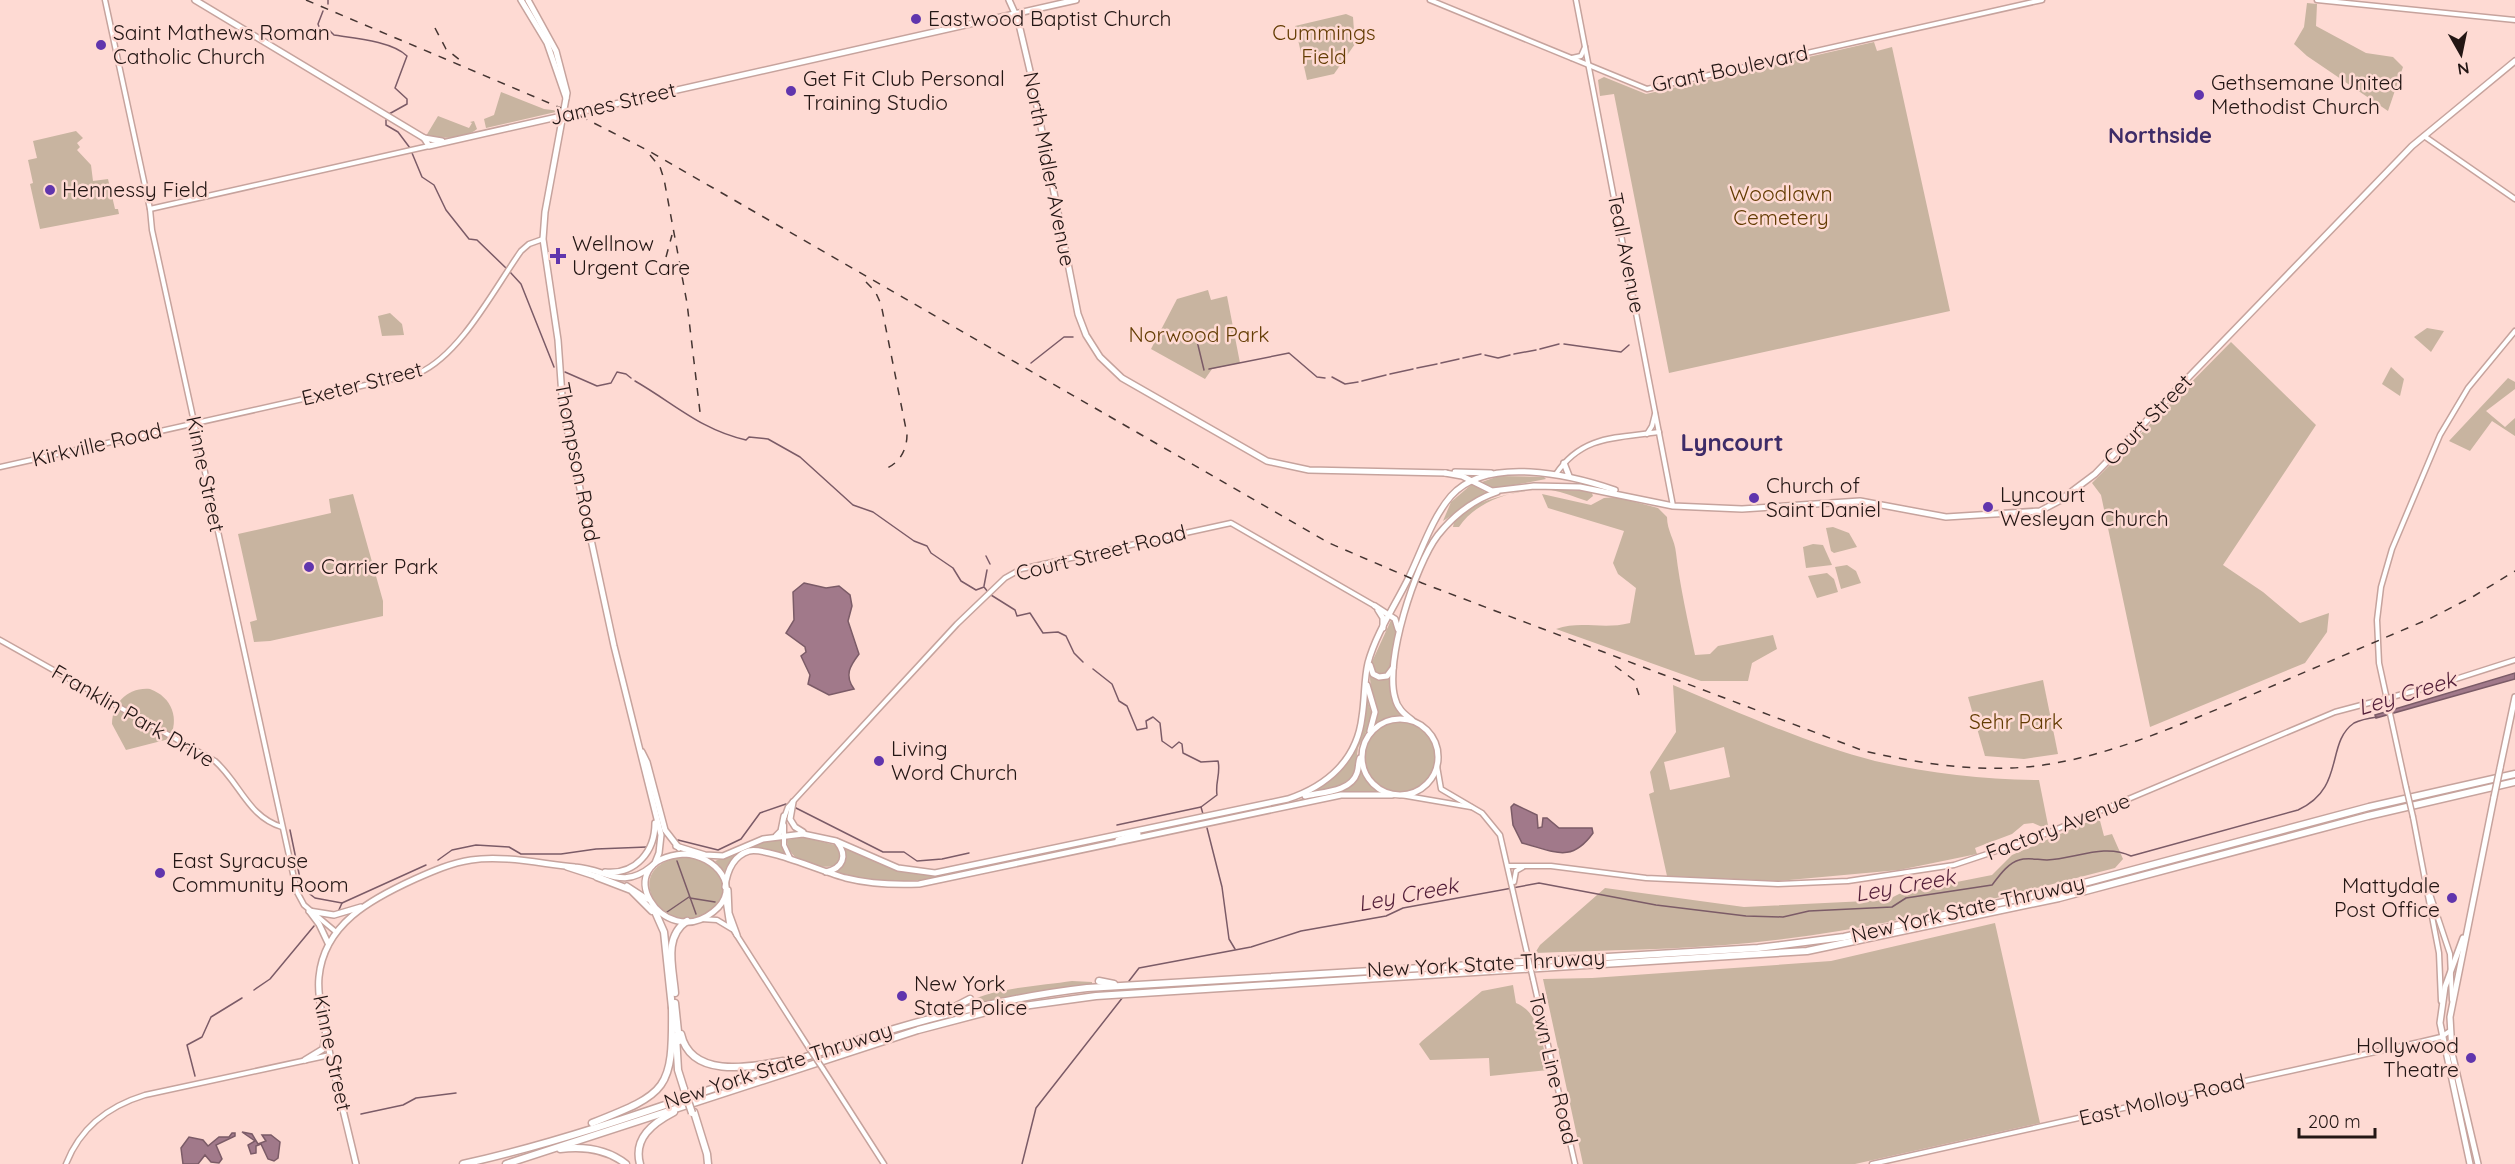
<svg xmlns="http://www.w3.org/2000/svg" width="2515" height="1164" font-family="Quicksand,sans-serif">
<rect width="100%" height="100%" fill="#fedad3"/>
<!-- green -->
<g fill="#c8b4a0" fill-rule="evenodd">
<path d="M2307 3 2317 4 2316 26 2366 53 2393 57 2403 67 2388 111 2307 56 2294 44 2304 27Z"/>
<path d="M1346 14 1353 17 1355 44 1334 74 1307 80 1295 26Z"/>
<path d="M1874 42 1877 51 1892 47 1950 311 1669 373 1614 94 1600 96 1598 80 1604 77 1646 94Z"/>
<path d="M501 92 544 109 560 111 486 128 484 119 494 115Z"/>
<path d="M438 116 469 128 472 123 470 122 474 121 477 129C465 139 442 139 426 136Z"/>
<path d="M76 131 83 138 77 143 80 147 77 150 91 165 93 181 108 179 115 209H118L119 214 40 229 30 184 33 183 28 160 37 158 33 141Z"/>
<path d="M1208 290 1211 300 1227 296 1240 363 1212 369 1205 379 1151 349 1177 299Z"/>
<path d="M390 313 402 324 404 335 382 336 378 316Z"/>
<path d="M2427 328 2444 331 2431 352 2414 337Z"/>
<path d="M2231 342 2316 425 2223 565 2263 592 2300 623 2329 613 2327 632 2305 663 2150 727 2101 495 2092 483Z"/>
<path d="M2391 367 2404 379 2400 396 2382 384Z"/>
<path d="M2508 378 2515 382V389L2486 411 2505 427 2515 418V436L2492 421 2470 451 2449 441Z"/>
<path d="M1499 476 1544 477 1546 479 1494 489 1479 483Z"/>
<path d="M1472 484 1487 493 1443 521 1451 502Z"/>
<path d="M1543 489 1591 491 1593 496 1587 501C1575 497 1563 492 1551 490 1519 487 1476 500 1459 527H1453C1456 502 1522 490 1543 489Z"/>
<path d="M353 494 383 601V616L270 641 254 642 250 622 257 620 238 534 331 513 329 499Z"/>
<path d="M1542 494 1591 505 1604 498 1616 497 1658 508 1667 517C1667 531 1675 540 1676 553 1680 587 1688 621 1695 655L1710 654 1718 646 1773 635 1777 649 1752 663 1748 681H1701L1556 629C1581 620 1602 630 1630 623L1636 588 1618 574 1613 563 1624 531 1548 508Z"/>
<path d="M1833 527 1849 533 1857 547 1834 553 1831 551 1826 528Z"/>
<path d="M1813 544 1823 545 1832 565 1806 568 1803 547Z"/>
<path d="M1847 565 1856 571 1861 583 1841 589 1835 567Z"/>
<path d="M1827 573 1834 579 1838 592 1817 598 1808 576Z"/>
<path d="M1392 618C1400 632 1395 665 1384 676L1375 673 1371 664Z"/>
<path d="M1370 673 1380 680 1392 675V698L1402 715 1375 724C1380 707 1369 691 1370 673Z"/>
<path d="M2043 680 2058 754 2024 759 1985 756 1968 697Z"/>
<path d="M1673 685C1735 711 1811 745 1875 761 1929 773 1985 780 2039 780L2049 830 2033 823 2024 824 2012 834 1975 848 1977 854 1899 870 1778 881 1667 876 1649 794 1654 792 1650 772 1676 732ZM1724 747 1730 777 1670 790 1664 762Z"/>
<path d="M150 689C172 697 180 719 169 739L126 750 112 724C112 703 128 687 150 689Z"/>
<path d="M1367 699 1373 718 1358 748 1354 775 1340 786 1312 792C1353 768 1359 743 1367 699Z"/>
<circle cx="1400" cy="757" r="35"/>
<path d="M1361 772 1371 786 1382 793 1349 792 1259 811 1351 785Z"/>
<path d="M2099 817 2104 836 2112 834 2123 859 2115 868C1995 899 1872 931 1749 943 1678 950 1606 950 1535 953L1540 945 1605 888 1744 907 1887 900 1901 893 1992 875 2012 855Z"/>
<path d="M803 837 835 845 841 851 840 863C823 873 787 863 787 840Z"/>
<path d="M782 838 783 850 788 857C759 847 743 844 725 872L715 861 759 843Z"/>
<path d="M842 846C872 859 901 876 935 875 947 875 960 870 971 870 925 883 882 886 835 872L844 863Z"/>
<path d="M683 857C714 858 741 891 710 911 662 943 616 865 683 857Z"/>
<path d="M1995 923 2040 1123 1855 1164H1583L1543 979 1592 978 1831 961Z"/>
<path d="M1072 981 1092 982V986L1012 996 960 1007C984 988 1041 986 1072 981Z"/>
<path d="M1513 985 1516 1003C1541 1013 1543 1048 1548 1070L1490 1076 1489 1058 1430 1060 1419 1044 1422 1041 1482 991Z"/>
</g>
<!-- water -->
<g fill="#a1798a" stroke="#7b5b67" stroke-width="1.5">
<path d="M804 583 826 588 839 586 850 595 852 606 848 621 859 654C850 666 844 675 854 689L829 695 808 684 810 675 801 656 806 652 805 647 786 633 794 620 793 592Z"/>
<path d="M2515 673V679L2376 718 2375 715Z"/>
<path d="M1514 804 1537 815 1538 828 1542 827 1543 818H1547L1559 828H1592L1593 833C1571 864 1554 851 1522 843L1513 825 1511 807Z"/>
<path d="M242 1132 252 1134 258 1144 266 1141 262 1135H271L280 1142 278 1158 274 1161 268 1159 261 1144 256 1146V1153L251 1154 248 1145 255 1141Z"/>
<path d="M232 1133H235V1136L216 1145 222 1159 219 1163 211 1162 205 1155 198 1164H183L181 1148 189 1137 203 1140 208 1146 219 1137H229Z"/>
</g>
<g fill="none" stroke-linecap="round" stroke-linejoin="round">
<!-- stream -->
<g stroke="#7b5b67" stroke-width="1.5">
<path d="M328 4V0"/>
<path d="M323 11 318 24 321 32 328 29 334 35C353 38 392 41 407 56L395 88 407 99V104L389 114"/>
<path d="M386 120V125L398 132 410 148"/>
<path d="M412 153 422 177 434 185 446 210 469 239 477 240 506 268"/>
<path d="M510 272 521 284 554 367"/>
<path d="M1194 340 1197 341 1204 370"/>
<path d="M1564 344 1621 352 1629 345"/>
<path d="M1540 349 1559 344"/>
<path d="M1514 354 1536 350"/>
<path d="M1485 355 1498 358 1510 355"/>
<path d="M1463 358 1481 354"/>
<path d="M1031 363 1064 337H1073"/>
<path d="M1441 363 1459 359"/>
<path d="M1417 368 1437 364"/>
<path d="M1209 369 1289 353 1317 377 1325 378"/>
<path d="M565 372 597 386 611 383 617 372 626 374 631 378"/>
<path d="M1390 374 1413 369"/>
<path d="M1332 377 1345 384 1358 382"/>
<path d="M635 381C675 404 701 430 746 440L749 437 768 439 800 457 853 505 873 512 914 541 927 546 931 553 953 568 961 581 976 590 984 587 988 592"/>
<path d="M1362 381 1386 375"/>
<path d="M986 556 990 564"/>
<path d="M984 586 987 570"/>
<path d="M991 595 1015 610 1017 616 1030 613 1043 633 1058 632 1066 636 1074 653 1083 662"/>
<path d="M1093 669 1112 684 1119 701 1127 706 1137 730 1147 728 1146 721 1153 717 1160 723 1162 741 1172 748 1179 742 1182 744 1183 753 1201 762 1218 761C1221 773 1215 782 1217 795L1201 807 1203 814"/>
<path d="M794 807 883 852H904L917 861 942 859 969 853"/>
<path d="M1117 825 1201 807"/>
<path d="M1207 828 1222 887 1229 939 1235 949"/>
<path d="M290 830 302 888 315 898 342 903"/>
<path d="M678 840 718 850 741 839 760 813 786 804"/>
<path d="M438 860 452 850 476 845 509 847 521 854H561L596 849 647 847"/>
<path d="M677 861 696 914"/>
<path d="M690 898 715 902"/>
<path d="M338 912 342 903 426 865"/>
<path d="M667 912 689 897"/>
<path d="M1129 981 1139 968 1251 947 1301 931 1386 916 1403 908 1539 883 1656 905 1746 916 1783 917 1809 911 1892 907 1906 898 1992 885C1999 876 2008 863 2019 860 2028 857 2038 860 2047 860 2075 859 2104 843 2131 856L2298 810C2346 788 2325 743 2354 723 2360 720 2370 718 2377 717"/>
<path d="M254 990 270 979 314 926"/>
<path d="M195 1076 187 1045 202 1037 211 1017 242 998"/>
<path d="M361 1114 403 1105 416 1098 456 1093"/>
<path d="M1022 1164 1036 1108 1123 997"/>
</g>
<defs>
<g id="minor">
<path d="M105 0 150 209 152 230 297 892 304 905 336 932"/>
<path d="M1430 0 1647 89 2042 0"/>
<path d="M1576 0 1673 506"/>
<path d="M2317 0 2515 20"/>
<path d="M1572 58 1581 56 1585 47"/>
<path d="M2424 136 2515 199"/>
<path d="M150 209 429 146"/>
<path d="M1647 434 1652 426 1655 414"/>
<path d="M0 467 419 373C461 354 494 289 521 251L529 244 543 239"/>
<path d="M1556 474C1582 435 1617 438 1659 432"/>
<path d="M0 640 215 761C240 783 248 817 282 827"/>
<path d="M1437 766 1441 789 1482 813 1500 835 1527 953"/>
<path d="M2406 787 2379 663 2377 620 2381 587 2392 549 2440 435 2468 388 2515 331"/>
<path d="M1401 795 1471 807"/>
<path d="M2413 817 2439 953 2441 1001"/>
<path d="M784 818 788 807 811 782 957 624 1005 578 1021 569 1231 523 1375 606"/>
<path d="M784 825V845L790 858"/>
<path d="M1508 866H1551L1646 878 1778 884 1848 881 1954 865 2038 837 2335 712 2437 685 2515 660"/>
<path d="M1514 882 1516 871 1523 867"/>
<path d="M2430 894 2450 954 2452 1000"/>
<path d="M725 897 729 923 809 1048"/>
<path d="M701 919 717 920 732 929"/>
<path d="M1533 979 1575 1164"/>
<path d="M823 1069 884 1164"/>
<path d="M66 1164C80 1128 109 1106 145 1095L330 1055"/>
<path d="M1872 1164 2420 1042 2441 1037 2450 1031"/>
</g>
<g id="major">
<path d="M195 0 424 138 442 141"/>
<path d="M521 0 547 43 566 98"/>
<path d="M528 0 556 51 567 93 545 212 543 239 558 340 563 410 614 646 661 835 659 853 655 863"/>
<path d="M1009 0 1018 20 1030 71 1078 314 1086 335 1100 357 1122 378 1267 461 1309 470 1446 473"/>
<path d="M424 138 429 146 1076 0"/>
<path d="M1564 463 1569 476"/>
<path d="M1455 472 1491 473"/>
<path d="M1445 473 1462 476 1492 491 1534 486 1580 487 1673 506 1742 509 1860 501 1946 517 2040 511 2059 501 2095 474 2412 146 2515 61"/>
<path d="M1375 606 1395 619 1398 629"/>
<path d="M1378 610 1383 618V628"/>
<path d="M1370 665 1373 674 1379 677 1387 676 1393 668"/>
<path d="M1367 685 1375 712 1370 731"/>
<circle cx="1400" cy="757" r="38"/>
<path d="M1412 720C1404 714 1397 708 1395 698 1384 662 1415 565 1438 535 1454 515 1473 500 1497 492"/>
<path d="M642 752 647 762 665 830 679 848"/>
<path d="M2500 768 2515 697"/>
<path d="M1305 796C1322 792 1351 792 1357 773 1359 768 1358 763 1360 758"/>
<path d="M793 802 790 819 795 827 803 832"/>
<path d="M776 836 781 831 784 816"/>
<path d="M1118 840 1138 834"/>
<path d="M676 846 705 855 723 856 763 839 803 834 836 841 898 868 935 873 1288 799C1327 786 1357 760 1362 717 1365 699 1364 680 1368 663 1376 633 1396 604 1409 577 1422 550 1432 518 1451 496 1487 455 1571 475 1615 490"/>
<path d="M684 854C715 855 744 888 713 912 663 952 605 860 684 854Z"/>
<path d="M567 867 601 878"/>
<path d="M605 872C636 875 655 851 655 823"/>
<path d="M826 872C843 868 848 856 837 842"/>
<path d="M627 886 647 899"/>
<path d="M725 887C727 871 733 856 749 851 767 847 825 873 846 878 870 884 895 885 919 884L1341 795H1392"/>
<path d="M728 890 729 913 737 935"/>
<path d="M309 911 334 915 361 907"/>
<path d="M310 912 319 924 328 943"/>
<path d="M2463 938 2445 987 2440 1023 2470 1164"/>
<path d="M305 1060 323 1049 325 1037"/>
<path d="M356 1164C346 1121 335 1079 326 1036 323 1017 317 996 319 977 324 924 371 899 415 879 433 871 451 863 471 860 504 855 542 864 575 867 607 869 621 891 652 866"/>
<path d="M2478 1164 2452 1053 2450 1017 2494 797"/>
</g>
<g id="highway">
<path d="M597 877 631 890 652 911"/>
<path d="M653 907 664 932 672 1008"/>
<path d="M1099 981 1114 984"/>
<path d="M675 993C673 968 663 937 687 921"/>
<path d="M675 1003 679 1041"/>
<path d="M949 1010 970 999"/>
<path d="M681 1034C691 1079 750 1067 783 1061"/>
<path d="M676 1036 678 1070 684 1089"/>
<path d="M694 1112 707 1154 708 1164"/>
<path d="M592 1123C668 1093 673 1090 672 1007"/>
<path d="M560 1149C584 1146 607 1149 626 1164"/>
<path d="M463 1164C675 1117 870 1013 1087 988L1758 948 1844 937 2054 891 2369 807 2515 774"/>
<path d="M506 1164 918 1030 994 1010 1096 996 1807 951 2059 898 2368 816 2515 782"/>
<path d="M640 1164C633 1138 653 1123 674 1112"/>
</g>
</defs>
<!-- minor casing -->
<use href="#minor" stroke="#c6a39d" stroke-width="7"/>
<!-- major casing -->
<use href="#major" stroke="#c6a39d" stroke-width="8"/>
<!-- highway casing -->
<use href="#highway" stroke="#c6a39d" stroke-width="9"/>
<!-- minor -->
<use href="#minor" stroke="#fff" stroke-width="4"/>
<!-- major -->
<use href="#major" stroke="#fff" stroke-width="5"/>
<!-- highway -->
<use href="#highway" stroke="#fff" stroke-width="6"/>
<!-- rail -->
<g stroke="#453532" stroke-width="1.5" stroke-dasharray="8 8" stroke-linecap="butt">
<path d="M306 0 561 108"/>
<path d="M435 28 446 49 461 61"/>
<path d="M580 116 649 151 1329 543 1422 583 1864 751C1913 762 1962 770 2012 768 2092 764 2164 731 2237 701 2301 674 2365 646 2429 619L2474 596 2515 571"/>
<path d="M650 155 660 167 664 179 687 303 700 412"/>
<path d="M666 257 672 235"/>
<path d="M866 282 875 291 881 304 907 434C907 452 898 465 882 470"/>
<path d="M1615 666 1634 680 1639 695"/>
</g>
<defs>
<g id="minor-bridge">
<path d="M2406 787 2413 817"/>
<path d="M1527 953 1533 979"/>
<path d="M809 1048 823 1069"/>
</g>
<path id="major-bridge" d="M2494 797 2500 768"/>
<path id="highway-bridge" d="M684 1089 692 1113"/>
</defs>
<!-- minor-bridge casing -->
<use href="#minor-bridge" stroke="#c6a39d" stroke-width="7" stroke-linecap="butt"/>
<!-- major-bridge casing -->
<use href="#major-bridge" stroke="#c6a39d" stroke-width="8" stroke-linecap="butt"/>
<!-- highway-bridge casing -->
<use href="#highway-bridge" stroke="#c6a39d" stroke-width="9" stroke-linecap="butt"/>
<!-- minor-bridge -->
<use href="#minor-bridge" stroke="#fff" stroke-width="4"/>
<!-- major-bridge -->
<use href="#major-bridge" stroke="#fff" stroke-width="5"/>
<!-- highway-bridge -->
<use href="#highway-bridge" stroke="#fff" stroke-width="6"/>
</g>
<!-- markers -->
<g fill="#6035ad" stroke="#fedad3" stroke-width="2">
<circle cx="916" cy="19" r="6"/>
<circle cx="101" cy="45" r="6"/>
<circle cx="791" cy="91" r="6"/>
<circle cx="2199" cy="95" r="6"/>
<circle cx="50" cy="190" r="6"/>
<path d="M555 247h6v6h6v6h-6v6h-6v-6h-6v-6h6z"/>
<circle cx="1754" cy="498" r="6"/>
<circle cx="1988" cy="507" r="6"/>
<circle cx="309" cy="567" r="6"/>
<circle cx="879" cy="761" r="6"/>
<circle cx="160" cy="873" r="6"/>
<circle cx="2452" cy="898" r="6"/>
<circle cx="902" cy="996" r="6"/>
<circle cx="2471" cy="1058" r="6"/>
</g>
<g text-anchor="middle" stroke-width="5" stroke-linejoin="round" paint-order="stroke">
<!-- poi labels -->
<g font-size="21" fill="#231614" stroke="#fedad3" text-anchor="start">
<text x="928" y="26">Eastwood Baptist Church</text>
<text x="113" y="40">Saint Mathews Roman<tspan x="113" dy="24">Catholic Church</tspan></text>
<text x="803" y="86">Get Fit Club Personal<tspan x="803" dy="24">Training Studio</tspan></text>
<text x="2211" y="90">Gethsemane United<tspan x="2211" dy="24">Methodist Church</tspan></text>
<text x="62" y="197">Hennessy Field</text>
<text x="572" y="251">Wellnow<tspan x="572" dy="24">Urgent Care</tspan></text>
<text x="1766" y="493">Church of<tspan x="1766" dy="24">Saint Daniel</tspan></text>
<text x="2000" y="502">Lyncourt<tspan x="2000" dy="24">Wesleyan Church</tspan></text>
<text x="321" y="574">Carrier Park</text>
<text x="891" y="756">Living<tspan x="891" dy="24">Word Church</tspan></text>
<text x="172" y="868">East Syracuse<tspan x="172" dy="24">Community Room</tspan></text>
<text x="2440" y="893" text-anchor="end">Mattydale<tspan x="2440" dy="24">Post Office</tspan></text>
<text x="914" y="991">New York<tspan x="914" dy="24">State Police</tspan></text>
<text x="2459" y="1053" text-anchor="end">Hollywood<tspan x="2459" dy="24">Theatre</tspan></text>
</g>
<!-- park labels -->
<g font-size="21" fill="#633c03" stroke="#fedad3">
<text x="1324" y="40">Cummings<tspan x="1324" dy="24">Field</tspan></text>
<text x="1781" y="201">Woodlawn<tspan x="1781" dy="24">Cemetery</tspan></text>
<text x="1199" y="342">Norwood Park</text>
<text x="2016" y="729">Sehr Park</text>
</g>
<!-- street labels -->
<g font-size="21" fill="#231614" stroke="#fedad3">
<text transform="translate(1730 69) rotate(-12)" y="7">Grant Boulevard</text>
<text transform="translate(613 104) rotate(-13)" y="7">James Street</text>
<text transform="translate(1049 169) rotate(79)" y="7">North Midler Avenue</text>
<text transform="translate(1626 253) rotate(79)" y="7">Teall Avenue</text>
<text transform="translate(362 384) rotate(-14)" y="7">Exeter Street</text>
<text transform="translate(2148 420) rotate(-46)" y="7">Court Street</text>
<text transform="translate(97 445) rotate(-13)" y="7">Kirkville Road</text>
<text transform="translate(577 462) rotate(79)" y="7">Thompson Road</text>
<text transform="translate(205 474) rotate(78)" y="7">Kinne Street</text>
<text transform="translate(1101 553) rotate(-14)" y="7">Court Street Road</text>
<text transform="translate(133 716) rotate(30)" y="7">Franklin Park Drive</text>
<text transform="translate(2058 827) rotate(-21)" y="7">Factory Avenue</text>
<text transform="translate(1968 909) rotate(-13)" y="7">New York State Thruway</text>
<text transform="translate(1486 964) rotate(-3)" y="7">New York State Thruway</text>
<text transform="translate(332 1053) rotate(78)" y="7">Kinne Street</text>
<text transform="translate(778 1066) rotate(-18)" y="7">New York State Thruway</text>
<text transform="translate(1553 1069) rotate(77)" y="7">Town Line Road</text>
<text transform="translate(2162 1100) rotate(-13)" y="7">East Molloy Road</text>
</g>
<!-- neighbourhood labels -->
<g font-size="22" font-weight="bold" fill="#3e2c68" stroke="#fedad3">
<text x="2160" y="143">Northside</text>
</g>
<!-- water labels -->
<g font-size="22" font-style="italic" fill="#531f39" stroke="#fedad3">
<text transform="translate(2407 693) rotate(-17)" y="8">Ley Creek</text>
<text transform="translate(1905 885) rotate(-10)" y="8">Ley Creek</text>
<text transform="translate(1408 894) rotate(-11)" y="8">Ley Creek</text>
</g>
<!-- quarter labels -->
<g font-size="24" font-weight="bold" fill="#3e2c68" stroke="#fedad3">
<text x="1732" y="451">Lyncourt</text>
</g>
</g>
<!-- north arrow -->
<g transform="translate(2461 54) rotate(171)" stroke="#fedad3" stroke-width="4.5" paint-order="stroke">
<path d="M0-4.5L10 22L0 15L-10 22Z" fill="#231614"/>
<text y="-9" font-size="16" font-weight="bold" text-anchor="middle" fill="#231614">N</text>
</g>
<!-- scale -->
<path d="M2299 1128v9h76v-9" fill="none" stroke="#231614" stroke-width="3"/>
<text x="2308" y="1128" font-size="18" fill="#231614" stroke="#fedad3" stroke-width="4.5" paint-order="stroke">200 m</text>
</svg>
